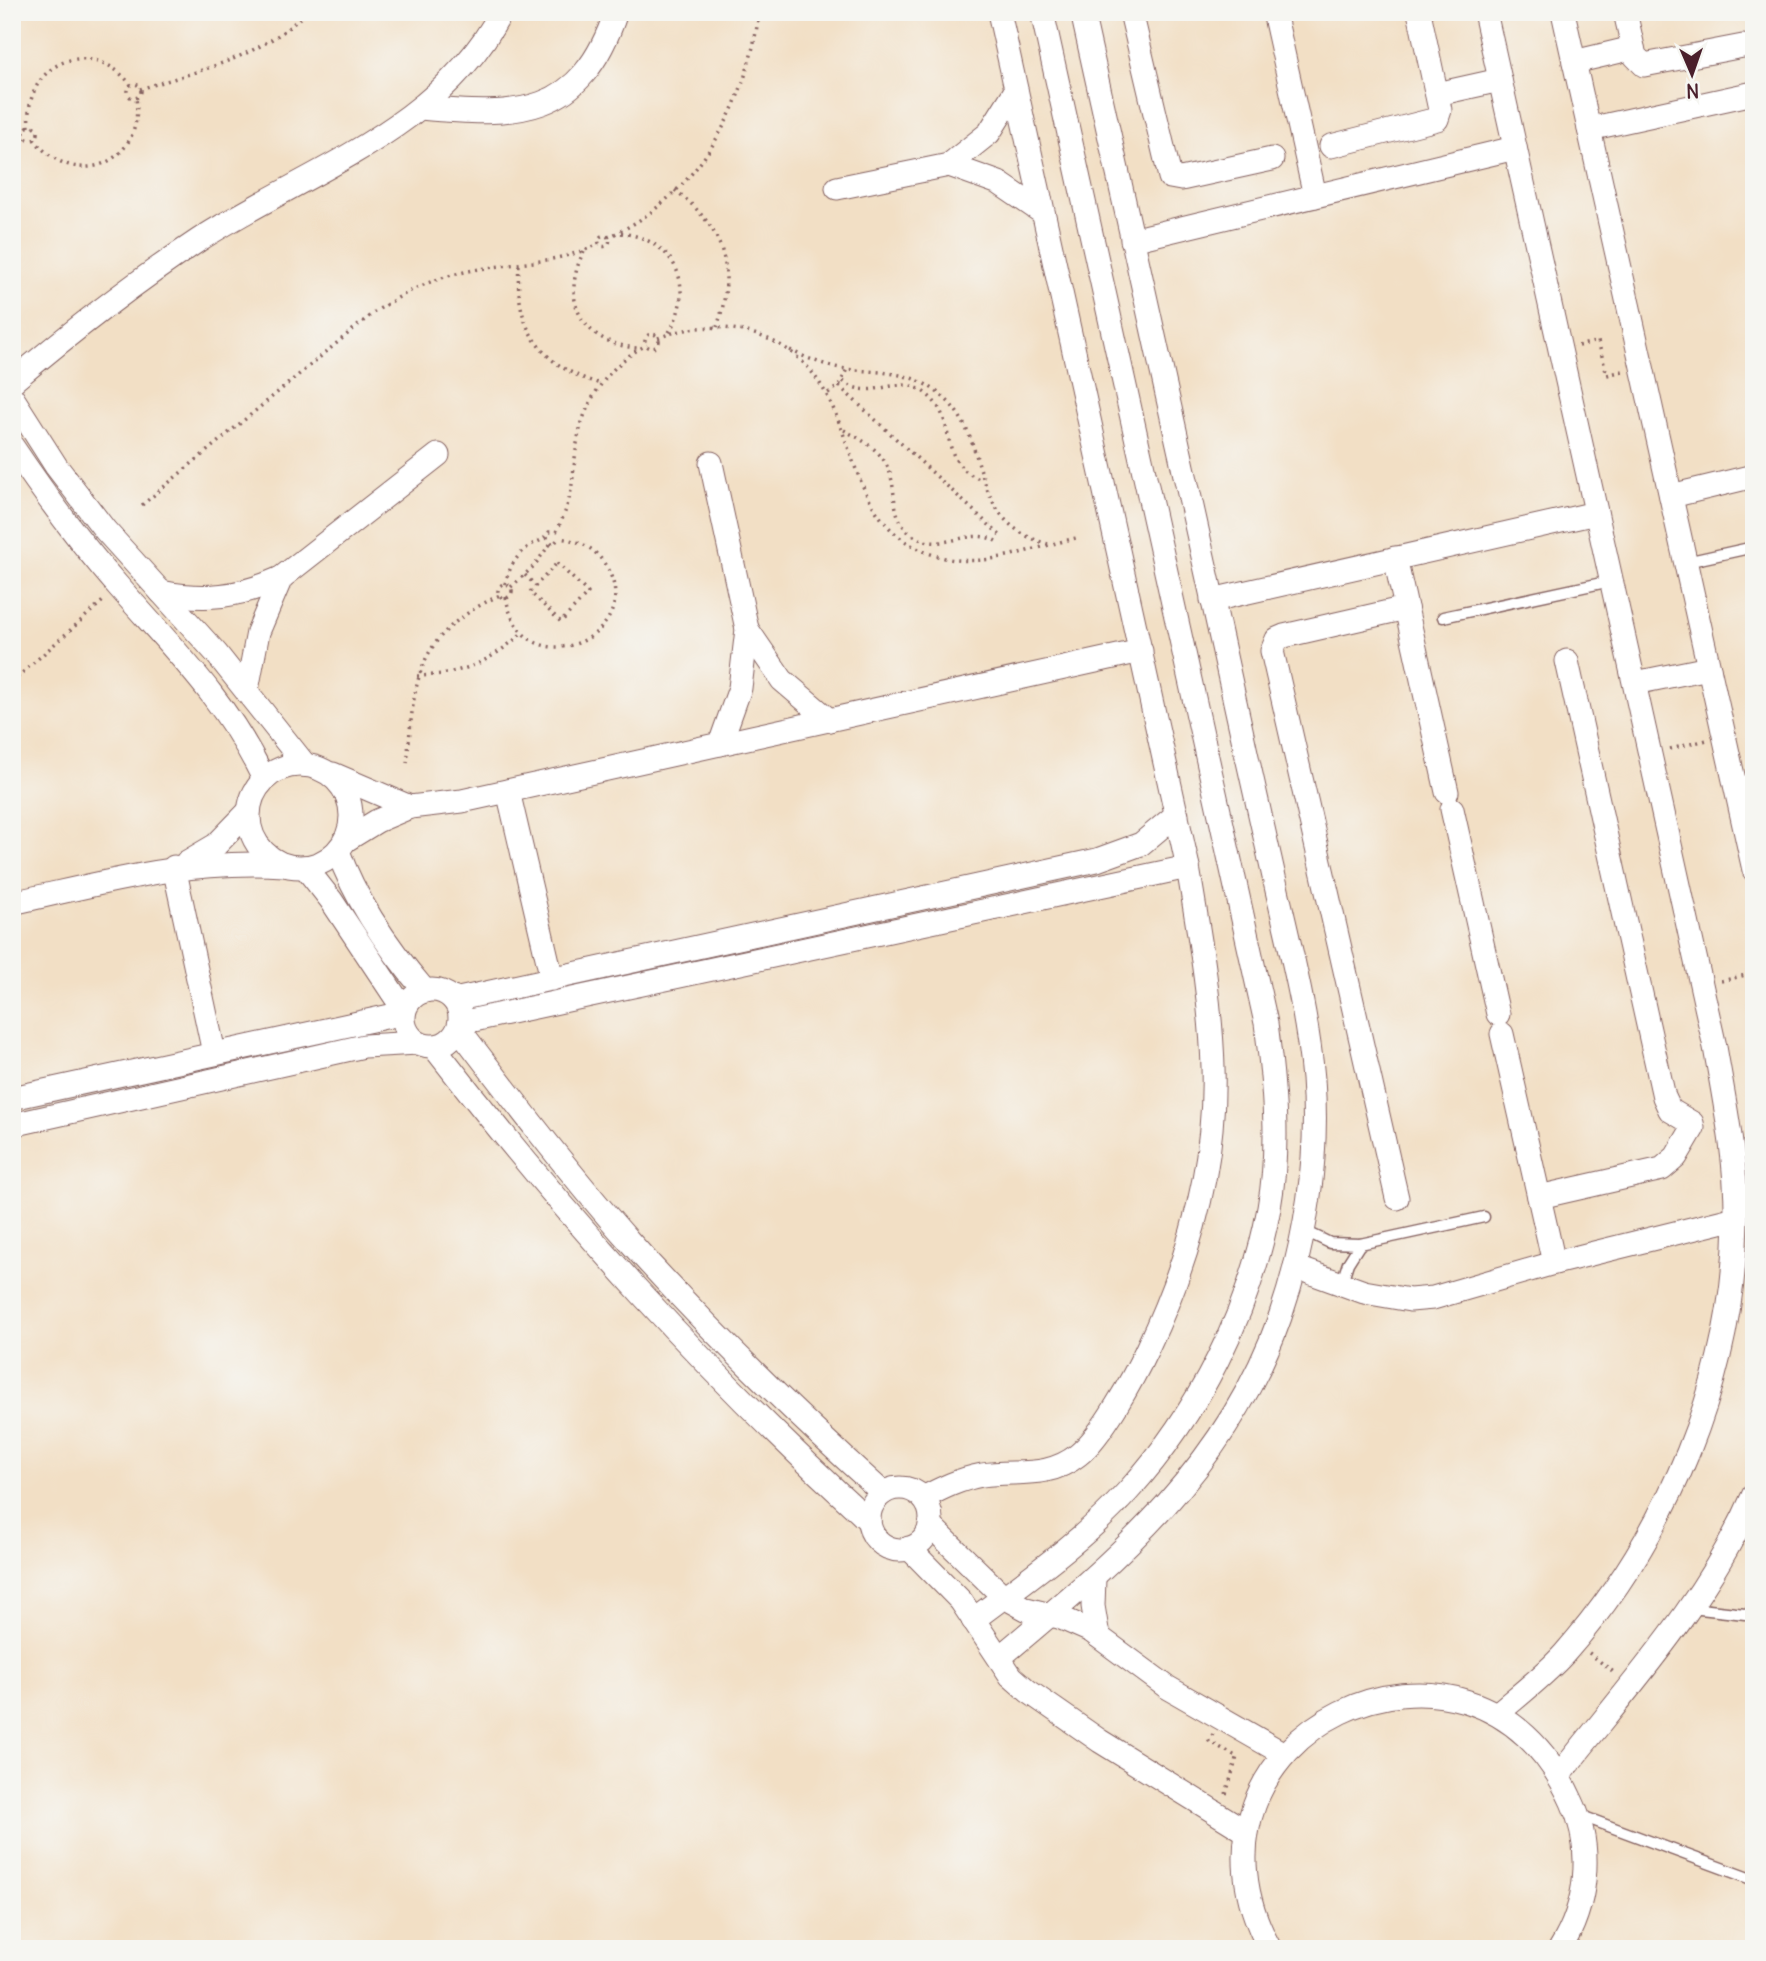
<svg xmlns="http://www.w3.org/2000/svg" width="1766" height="1961" font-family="Delius,sans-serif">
<rect width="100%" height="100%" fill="#f6f6f2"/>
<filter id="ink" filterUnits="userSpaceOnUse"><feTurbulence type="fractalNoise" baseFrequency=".0143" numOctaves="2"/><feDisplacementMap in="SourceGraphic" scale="14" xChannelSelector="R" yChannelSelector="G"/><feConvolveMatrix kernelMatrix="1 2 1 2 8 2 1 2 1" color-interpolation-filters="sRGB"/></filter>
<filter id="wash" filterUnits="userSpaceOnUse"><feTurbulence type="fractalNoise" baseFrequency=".00686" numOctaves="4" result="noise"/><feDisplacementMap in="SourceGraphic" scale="28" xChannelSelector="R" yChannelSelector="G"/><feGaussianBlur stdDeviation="1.57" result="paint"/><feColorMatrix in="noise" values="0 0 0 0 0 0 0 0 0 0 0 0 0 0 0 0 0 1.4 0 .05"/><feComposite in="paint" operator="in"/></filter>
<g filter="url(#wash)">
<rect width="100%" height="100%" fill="#f2dfc5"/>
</g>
<g filter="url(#ink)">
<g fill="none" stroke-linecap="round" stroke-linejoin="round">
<defs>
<g id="service">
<path d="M1686 562 1754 547"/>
<path d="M1443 617 1611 581"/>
<path d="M1303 1230 1330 1243 1360 1244 1484 1217"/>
<path d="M1341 1285 1348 1263 1360 1244"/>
<path d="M1691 1608 1754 1615"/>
<path d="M1579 1815 1754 1880"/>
</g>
<g id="minor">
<path d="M1131 12 1170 177 1181 179 1272 159"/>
<path d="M1274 12 1315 196"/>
<path d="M1485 12 1715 1047C1725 1104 1737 1162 1736 1220 1734 1378 1668 1536 1564 1654 1544 1676 1519 1695 1497 1714"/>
<path d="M1563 12 1754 870"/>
<path d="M1625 12 1635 56 1644 65 1743 46"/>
<path d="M1574 62 1633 48"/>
<path d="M1437 94 1500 80"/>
<path d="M421 108C518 117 581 118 616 12"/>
<path d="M1589 129 1754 93"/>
<path d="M1331 146 1437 119 1440 110 1419 12"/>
<path d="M949 165 999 183 1043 213"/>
<path d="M837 188 949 165 989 133 1016 90"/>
<path d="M1132 240 1515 148"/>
<path d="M12 382C72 331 134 283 199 240 304 172 440 130 501 12"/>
<path d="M12 397 56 466 105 530 216 653 305 765"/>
<path d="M12 446C45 495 80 543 119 587 176 652 226 700 264 779"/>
<path d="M711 463 747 629 740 688 720 744"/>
<path d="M1671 496 1754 476"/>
<path d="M1395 558 1447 792"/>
<path d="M161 592C205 601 239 597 281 578L438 455"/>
<path d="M1212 600 1596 513"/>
<path d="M747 629 782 680 829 720"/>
<path d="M1635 683 1709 668"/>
<path d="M247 690 258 632 281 578"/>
<circle cx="300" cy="816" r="51"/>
<path d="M333 774 410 807"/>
<path d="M508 791 552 979"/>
<path d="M1452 809 1498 1014"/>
<path d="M346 840 377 821 410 807 462 801 1141 651"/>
<path d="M338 851C356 902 390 950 425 991"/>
<path d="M187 862 216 845 249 811"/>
<path d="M174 867 214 1053"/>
<path d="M305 867 331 900 404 1010"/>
<path d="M12 903C107 882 186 859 284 865"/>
<circle cx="432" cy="1018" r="28"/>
<path d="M454 1000 1097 860 1141 844 1177 814"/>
<path d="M460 1023 1188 867"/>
<path d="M459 1029C514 1101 569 1173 629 1241 709 1330 794 1413 883 1493"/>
<path d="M1502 1034 1554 1263"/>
<path d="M434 1047C568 1220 707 1373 869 1521"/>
<path d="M12 1098 404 1013"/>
<path d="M12 1125 364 1046 418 1043"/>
<path d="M1539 1197 1662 1169 1676 1157 1693 1128 1692 1123 1670 1110 1664 1097 1567 661"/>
<path d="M1397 1198 1272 651 1277 639 1284 636 1406 608"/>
<path d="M1295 1267 1364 1292 1410 1300 1433 1298 1554 1263 1736 1218"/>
<circle cx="900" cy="1519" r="31"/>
<path d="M923 1498C942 1488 960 1479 982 1475 1017 1470 1048 1479 1078 1455 1102 1436 1134 1377 1147 1349 1189 1261 1216 1166 1213 1067 1211 1000 1199 934 1188 867L999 12"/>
<path d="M930 1525 1004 1597 1026 1609 1059 1617 1091 1631 1167 1687 1284 1754"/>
<path d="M909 1548 961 1601 1011 1676 1028 1691 1100 1741 1247 1832"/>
<path d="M1094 1578 1093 1606 1098 1636"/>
<path d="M973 1620C1026 1580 1083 1541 1128 1491 1198 1414 1250 1312 1269 1208 1280 1147 1274 1085 1266 1023L1042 12"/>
<path d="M1000 1657C1118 1558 1227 1468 1280 1317 1306 1242 1319 1158 1313 1079 1307 1008 1287 937 1272 868 1253 784 1234 699 1216 615 1171 414 1126 213 1082 12"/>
<path d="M1560 1774C1630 1685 1709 1599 1754 1494"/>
<path d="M1270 1949C1154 1736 1473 1580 1572 1802 1594 1849 1587 1906 1560 1949"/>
</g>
</defs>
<!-- service casing -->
<use href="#service" stroke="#856261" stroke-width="13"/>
<!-- minor casing -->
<use href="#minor" stroke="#856261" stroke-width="25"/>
<!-- path -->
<g stroke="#856261" stroke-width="3.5" stroke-dasharray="2 5" stroke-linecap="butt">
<path d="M773 12C790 20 808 21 824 12"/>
<circle cx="134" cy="91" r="7"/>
<path d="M140 89C200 70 261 58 306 12"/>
<circle cx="31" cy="133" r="7"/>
<path d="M29 127C23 62 91 34 131 85"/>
<path d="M34 139C74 193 145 164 136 98"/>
<path d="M12 147 26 137"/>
<path d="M675 190C724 228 737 268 717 327"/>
<path d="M621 233C676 240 697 287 668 334"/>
<circle cx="604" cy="241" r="5.5"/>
<path d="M608 237C697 198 748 105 759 12"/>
<path d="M584 251C559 300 582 344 638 348"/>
<path d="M519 265C514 328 541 367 601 384"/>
<circle cx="652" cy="341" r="7"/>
<path d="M658 338C688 326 720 324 751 333 878 369 819 529 945 558 986 568 1036 547 1076 538"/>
<path d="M1578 346 1598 341 1607 375 1623 371"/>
<path d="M790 350C808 359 826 366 846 369 879 373 909 370 937 392 996 435 962 521 1048 544"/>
<path d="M843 381C872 404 897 371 925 393 962 421 933 461 982 480"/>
<path d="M839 386 1001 536"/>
<path d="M828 393 839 386 847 369"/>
<path d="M844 430C860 439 877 447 886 464 899 487 888 516 911 534 941 557 970 523 999 543"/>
<path d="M142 505 373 313C399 296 426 281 456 274 506 261 550 267 599 244"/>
<path d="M556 532C576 494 571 476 578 438 585 400 611 362 647 345"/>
<path d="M546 538 553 545 559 538"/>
<path d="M557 563 588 593 561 622 530 592Z"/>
<path d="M525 575 536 586"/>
<path d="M505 584C509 568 516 555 531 545 538 541 545 540 549 532H555"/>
<circle cx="505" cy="591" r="7"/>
<path d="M511 587 534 566 550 544"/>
<path d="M506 597C522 691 647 636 607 568 596 548 581 541 559 538"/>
<path d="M417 676C460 675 491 662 522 633"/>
<path d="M12 682 104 600"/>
<path d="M12 702 17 721 12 746"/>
<path d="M1670 749 1707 740"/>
<path d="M407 763C415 678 414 636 500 595"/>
<path d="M1721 981 1754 973"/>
<path d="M1589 1653 1616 1674"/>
<path d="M1213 1734 1209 1741 1237 1757 1226 1794"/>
</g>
<!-- service -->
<use href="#service" stroke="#fff" stroke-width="10"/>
<!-- minor -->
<use href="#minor" stroke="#fff" stroke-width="23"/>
</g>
</g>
<!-- margin -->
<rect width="1766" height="1961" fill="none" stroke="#f6f6f2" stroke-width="42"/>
<!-- north arrow -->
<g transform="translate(1692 74) rotate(178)" stroke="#f6f6f2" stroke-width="5" paint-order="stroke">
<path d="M0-5L12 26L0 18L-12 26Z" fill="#4a1f2b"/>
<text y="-10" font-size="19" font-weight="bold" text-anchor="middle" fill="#4a1f2b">N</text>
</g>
</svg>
